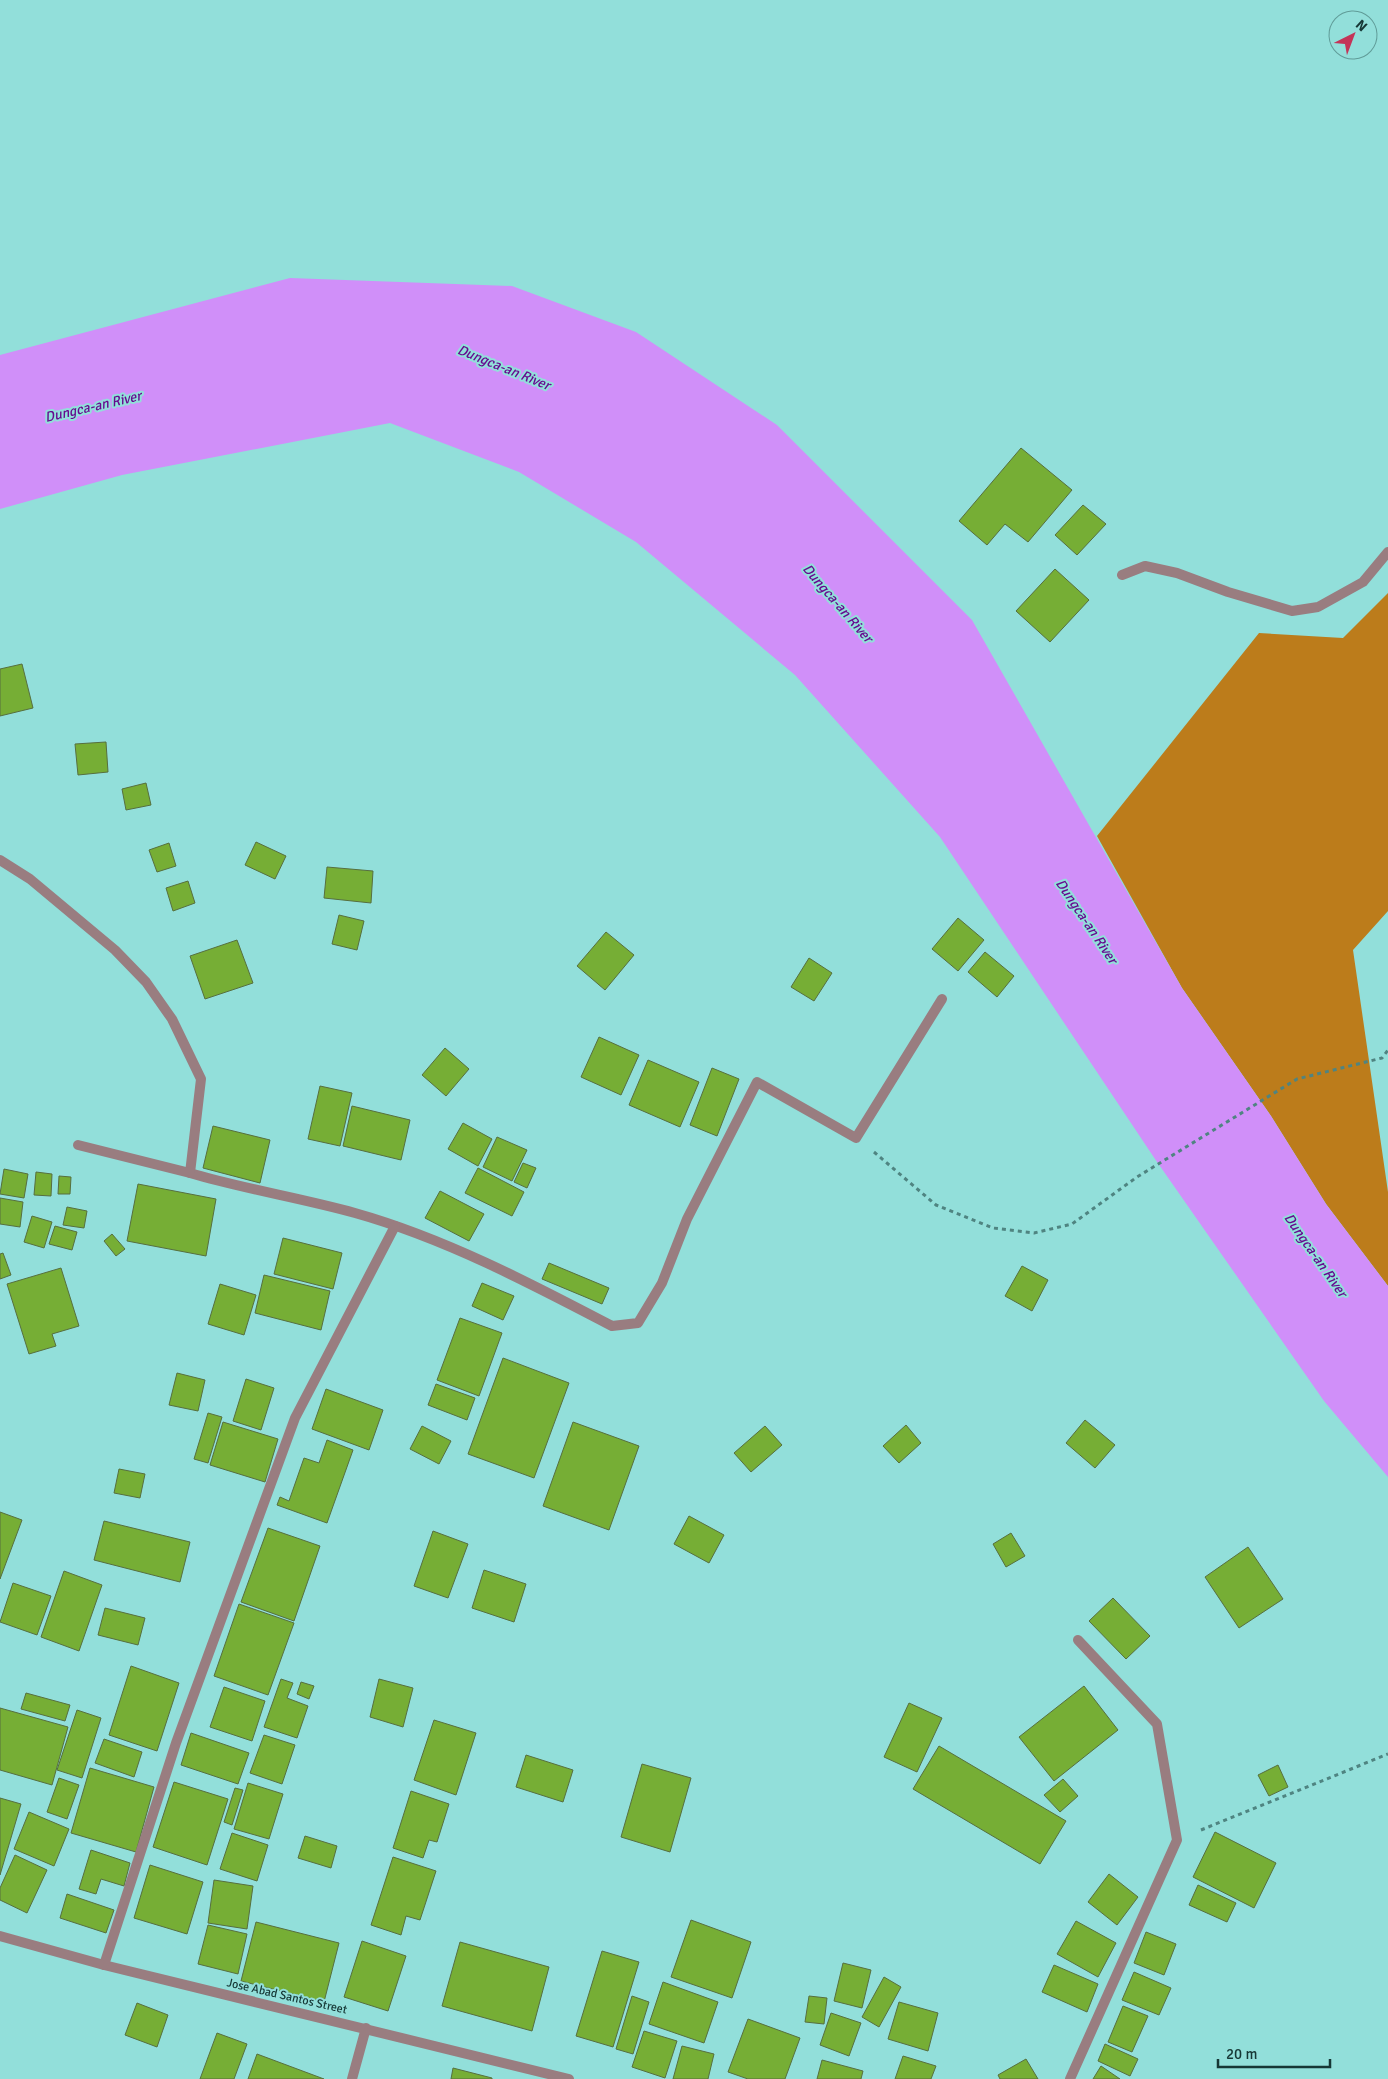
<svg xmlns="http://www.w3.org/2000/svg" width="1388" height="2079" font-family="Signika,sans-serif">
<rect width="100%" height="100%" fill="#92dfda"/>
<!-- forest -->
<path fill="#bc7c1b" d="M1388 593V911L1353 950 1388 1192V1286L1326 1204 1271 1116 1182 988 1097 836 1259 633 1343 638Z"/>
<!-- water -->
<path fill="#d08ff9" d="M290 278 512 286 636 332 777 425 972 620 1182 988 1271 1116 1326 1204 1388 1286V1477L1324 1401 1155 1159 940 837 795 675 636 542 519 472 390 423 122 475 0 509V355Z"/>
<!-- building -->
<g fill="#76ae35" stroke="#566f3f">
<path d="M1021 448 1072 490 1028 542 1005 524 987 545 959 521Z"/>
<path d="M1083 505 1106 524 1077 555 1055 535Z"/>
<path d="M1055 569 1089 600 1050 642 1016 611Z"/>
<path d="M22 664 33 708 0 716V669Z"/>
<path d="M106 742 108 772 78 775 75 744Z"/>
<path d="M146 783 151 805 126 810 122 789Z"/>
<path d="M256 842 286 856 275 879 245 865Z"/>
<path d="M169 843 176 866 157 872 149 850Z"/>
<path d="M327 867 373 871 371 903 324 898Z"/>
<path d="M188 881 195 903 173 911 166 888Z"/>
<path d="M339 915 364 921 357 950 332 944Z"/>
<path d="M958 918 984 940 958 971 932 949Z"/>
<path d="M606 932 634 955 605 990 577 966Z"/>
<path d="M237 940 253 983 205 999 190 956Z"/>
<path d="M985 952 1014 976 997 997 968 972Z"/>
<path d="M809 958 832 973 814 1001 791 987Z"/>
<path d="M599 1037 639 1055 621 1095 581 1077Z"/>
<path d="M445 1048 469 1069 446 1096 422 1075Z"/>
<path d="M648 1060 699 1082 680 1127 629 1105Z"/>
<path d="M712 1068 739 1079 717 1136 690 1125Z"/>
<path d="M320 1086 352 1093 340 1146 308 1139Z"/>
<path d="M352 1106 410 1120 401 1160 343 1146Z"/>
<path d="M463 1123 492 1139 478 1166 448 1149Z"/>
<path d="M213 1126 270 1140 260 1183 203 1168Z"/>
<path d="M497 1137 527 1150 512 1181 483 1167Z"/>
<path d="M523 1163 536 1168 527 1188 514 1182Z"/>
<path d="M478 1168 524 1192 512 1216 465 1193Z"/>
<path d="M4 1169 28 1174 24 1198 0 1194Z"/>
<path d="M36 1172 52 1174 51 1196 34 1195Z"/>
<path d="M59 1176 71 1177 70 1194H58Z"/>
<path d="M138 1184 216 1199 206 1256 127 1241Z"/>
<path d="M440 1191 484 1214 469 1241 425 1218Z"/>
<path d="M0 1198 23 1202 20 1227 0 1224Z"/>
<path d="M67 1207 87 1211 84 1228 63 1225Z"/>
<path d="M32 1216 52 1222 44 1248 24 1242Z"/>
<path d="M55 1226 77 1232 72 1250 49 1244Z"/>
<path d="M112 1234 125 1249 116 1256 104 1241Z"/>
<path d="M283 1238 342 1253 333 1289 274 1274Z"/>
<path d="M3 1253 11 1275 0 1279V1254Z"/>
<path d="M549 1263 609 1288 602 1304 542 1279Z"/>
<path d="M1022 1266 1048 1280 1032 1311 1005 1296Z"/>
<path d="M61 1268 79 1326 52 1334 56 1346 29 1354 7 1284Z"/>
<path d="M264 1275 330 1291 321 1330 255 1313Z"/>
<path d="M482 1283 514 1296 503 1320 472 1306Z"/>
<path d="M220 1284 256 1295 244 1335 208 1324Z"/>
<path d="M460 1318 502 1333 479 1396 437 1380Z"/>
<path d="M503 1358 569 1383 534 1478 468 1454Z"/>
<path d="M177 1373 205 1380 198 1411 169 1405Z"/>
<path d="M246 1379 274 1388 261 1430 233 1421Z"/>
<path d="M436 1384 475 1398 467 1420 428 1405Z"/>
<path d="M326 1389 383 1410 369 1450 312 1429Z"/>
<path d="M208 1413 222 1417 208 1463 194 1459Z"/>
<path d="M1085 1420 1115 1445 1095 1468 1066 1443Z"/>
<path d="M223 1422 278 1439 265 1482 210 1465Z"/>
<path d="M573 1422 639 1446 609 1530 543 1506Z"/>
<path d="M906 1425 921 1443 899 1463 883 1446Z"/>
<path d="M422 1426 451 1441 439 1464 410 1449Z"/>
<path d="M765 1426 782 1445 751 1472 734 1453Z"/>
<path d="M327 1440 353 1450 327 1523 277 1505 280 1497 289 1501 304 1458 319 1463Z"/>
<path d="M119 1469 145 1474 140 1498 114 1493Z"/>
<path d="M0 1512 22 1520 0 1579Z"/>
<path d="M689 1516 724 1535 709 1563 674 1544Z"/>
<path d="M104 1521 190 1542 180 1582 94 1560Z"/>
<path d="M268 1528 320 1546 294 1621 241 1602Z"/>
<path d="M433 1531 468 1544 448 1598 414 1586Z"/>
<path d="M1011 1533 1025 1556 1006 1567 993 1544Z"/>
<path d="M1248 1547 1283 1599 1239 1628 1205 1577Z"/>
<path d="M484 1570 526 1584 514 1622 472 1608Z"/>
<path d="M64 1571 102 1585 79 1651 41 1637Z"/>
<path d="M13 1583 51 1596 37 1635 0 1622Z"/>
<path d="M1113 1598 1150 1636 1126 1659 1089 1621Z"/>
<path d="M239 1604 294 1623 268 1695 214 1676Z"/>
<path d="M105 1608 145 1618 138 1645 98 1635Z"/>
<path d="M131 1666 179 1683 157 1751 109 1735Z"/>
<path d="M281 1679 293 1683 287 1698 308 1706 297 1738 264 1727Z"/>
<path d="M379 1679 413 1688 403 1727 370 1717Z"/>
<path d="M301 1682 314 1686 309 1699 297 1694Z"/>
<path d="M1084 1686 1118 1730 1054 1781 1019 1737Z"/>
<path d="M224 1687 265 1701 252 1741 210 1727Z"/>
<path d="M26 1693 70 1705 65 1721 21 1709Z"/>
<path d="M909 1703 942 1718 917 1772 884 1757Z"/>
<path d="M0 1708 68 1727 52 1785 0 1770Z"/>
<path d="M77 1710 101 1718 82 1778 57 1770Z"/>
<path d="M434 1720 476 1733 456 1795 414 1780Z"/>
<path d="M191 1733 249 1753 238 1784 181 1765Z"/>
<path d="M264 1735 295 1745 282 1784 250 1773Z"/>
<path d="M104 1739 142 1752 134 1777 95 1763Z"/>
<path d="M939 1746 1066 1821 1040 1864 913 1789Z"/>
<path d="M526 1755 573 1770 563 1802 516 1787Z"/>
<path d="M642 1764 691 1778 670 1852 621 1837Z"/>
<path d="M1278 1765 1288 1787 1269 1796 1258 1775Z"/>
<path d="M90 1768 154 1787 136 1852 71 1833Z"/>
<path d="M59 1778 79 1785 67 1819 47 1812Z"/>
<path d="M1063 1779 1078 1796 1060 1812 1044 1795Z"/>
<path d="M174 1782 228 1799 207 1865 153 1847Z"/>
<path d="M248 1783 283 1794 269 1839 234 1829Z"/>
<path d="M235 1788 243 1790 232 1825 224 1822Z"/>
<path d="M411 1791 449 1804 437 1842 429 1840 423 1858 393 1848Z"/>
<path d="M0 1798 21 1804 0 1875Z"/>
<path d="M29 1812 69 1829 54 1866 14 1849Z"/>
<path d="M1215 1832 1276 1863 1254 1908 1193 1877Z"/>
<path d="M232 1833 268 1845 257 1881 220 1869Z"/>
<path d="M305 1836 337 1846 331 1868 298 1858Z"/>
<path d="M91 1850 130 1863 124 1886 101 1879 96 1894 79 1889Z"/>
<path d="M15 1855 47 1870 27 1913 0 1900V1888Z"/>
<path d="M393 1857 436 1871 420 1920 406 1916 401 1935 371 1925Z"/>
<path d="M150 1865 203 1882 187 1934 134 1918Z"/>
<path d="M1109 1874 1138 1897 1117 1925 1088 1902Z"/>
<path d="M214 1880 253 1886 247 1929 208 1923Z"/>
<path d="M1198 1885 1236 1903 1227 1922 1189 1905Z"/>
<path d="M67 1894 114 1910 106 1933 60 1918Z"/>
<path d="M691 1920 751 1942 732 1998 671 1977Z"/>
<path d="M1076 1921 1116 1943 1098 1977 1057 1954Z"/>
<path d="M256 1922 339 1943 324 2002 241 1981Z"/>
<path d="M208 1925 247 1934 238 1974 198 1964Z"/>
<path d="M1146 1932 1176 1944 1164 1975 1134 1963Z"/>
<path d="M362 1941 406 1956 388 2011 344 1997Z"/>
<path d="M460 1942 549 1967 532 2031 442 2006Z"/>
<path d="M602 1951 639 1962 613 2047 576 2036Z"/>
<path d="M843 1963 871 1970 862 2008 834 2001Z"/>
<path d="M1054 1965 1098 1984 1087 2012 1042 1992Z"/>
<path d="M1134 1972 1171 1988 1159 2015 1122 2000Z"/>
<path d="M884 1977 901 1987 879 2027 862 2017Z"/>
<path d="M663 1982 718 2002 704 2043 649 2024Z"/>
<path d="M632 1996 649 2002 633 2054 616 2049Z"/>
<path d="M809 1996 827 1998 824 2024 805 2022Z"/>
<path d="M899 2002 938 2013 928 2051 888 2039Z"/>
<path d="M137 2003 168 2015 157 2047 125 2035Z"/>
<path d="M1123 2006 1148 2016 1132 2052 1108 2042Z"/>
<path d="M831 2013 861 2023 849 2056 820 2045Z"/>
<path d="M748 2019 800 2038 785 2079H748L728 2072Z"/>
<path d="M644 2031 677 2041 665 2078 632 2067Z"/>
<path d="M217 2033 247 2044 234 2079H200Z"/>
<path d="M1105 2044 1138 2059 1130 2076 1098 2061Z"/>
<path d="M682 2046 714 2054 708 2079H673Z"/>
<path d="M257 2054 324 2079H248Z"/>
<path d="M903 2056 936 2066 931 2079H895Z"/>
<path d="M1026 2059 1038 2079H1000L998 2075Z"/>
<path d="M822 2060 863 2071 861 2079H817Z"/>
<path d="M1101 2066 1120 2079H1093Z"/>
<path d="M453 2068 492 2078V2079H451Z"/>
</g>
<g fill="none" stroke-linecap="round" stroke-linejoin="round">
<!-- path -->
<g stroke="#4f8481" stroke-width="3" stroke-dasharray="4 4" stroke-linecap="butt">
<path d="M874 1152 936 1205 993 1228 1034 1233 1072 1224 1137 1177 1297 1079 1382 1058 1388 1050"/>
<path d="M1201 1830 1388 1754"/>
</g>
<!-- street -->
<g stroke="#997d80" stroke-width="10">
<path d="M1122 575 1145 566 1177 573 1228 592 1292 611 1318 607 1363 582 1388 552"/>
<path d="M0 860 30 879 115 950 146 982 172 1019 201 1079 190 1173C244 1189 301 1198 355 1213 444 1238 530 1283 612 1326L638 1323 662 1283 687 1219 757 1082 856 1138 942 999"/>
<path d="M78 1145 190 1173"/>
<path d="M0 1936 104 1965 569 2079"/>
<path d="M104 1965 176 1743 295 1418 395 1226"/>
<path d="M352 2079 366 2028"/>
<path d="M1070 2079 1177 1840 1157 1724 1078 1640"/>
</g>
</g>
<g text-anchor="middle" stroke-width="4" stroke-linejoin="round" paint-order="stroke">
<!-- street labels -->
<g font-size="12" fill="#163735" stroke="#92dfda">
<text transform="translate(287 1996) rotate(13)" y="4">Jose Abad Santos Street</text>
</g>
<!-- water labels -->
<g font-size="14" font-style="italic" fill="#670a8f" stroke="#92dfda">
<text transform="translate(504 367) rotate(22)" y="5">Dungca-an River</text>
<text transform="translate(93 406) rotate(-13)" y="5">Dungca-an River</text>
<text transform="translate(838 603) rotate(49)" y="5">Dungca-an River</text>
<text transform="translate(1087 921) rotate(56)" y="5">Dungca-an River</text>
<text transform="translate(1316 1255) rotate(55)" y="5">Dungca-an River</text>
</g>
</g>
<!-- north arrow -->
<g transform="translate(1353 35) rotate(42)"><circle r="24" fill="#92dfda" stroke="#609c98"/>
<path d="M0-4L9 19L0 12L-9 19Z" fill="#c43458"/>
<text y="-8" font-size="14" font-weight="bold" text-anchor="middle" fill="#163735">N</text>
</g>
<!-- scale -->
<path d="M1218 2059v8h112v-8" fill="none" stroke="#163735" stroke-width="2.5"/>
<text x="1226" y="2059" font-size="15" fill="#163735" stroke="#92dfda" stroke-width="4" paint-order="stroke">20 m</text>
</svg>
